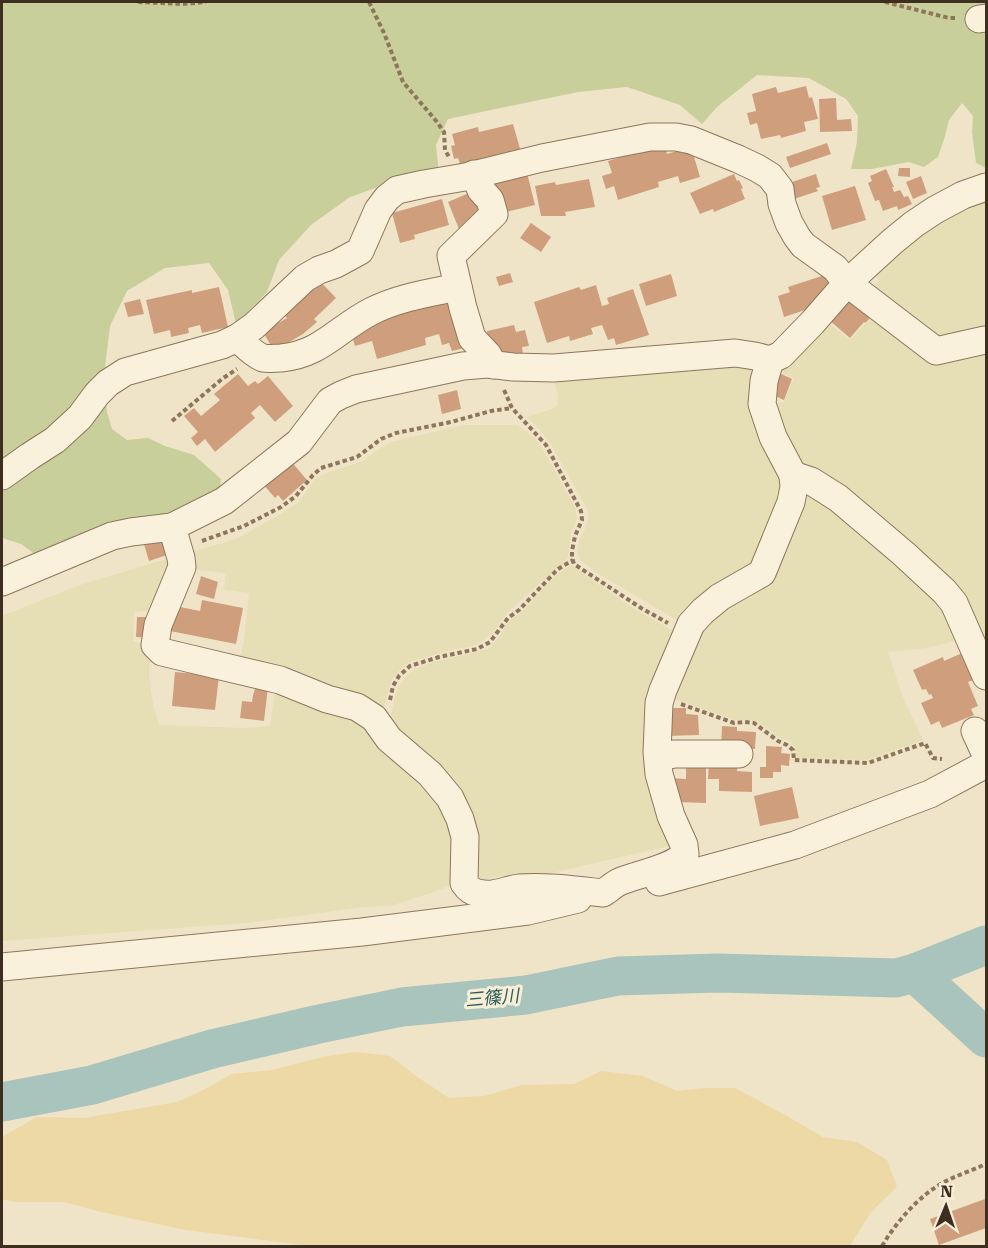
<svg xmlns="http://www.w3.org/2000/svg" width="988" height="1248" font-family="'Roboto Serif','Noto Sans JP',serif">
<rect width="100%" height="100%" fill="#f0e4c8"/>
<!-- farmland -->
<g fill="#e6deb5">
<path d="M986 195V636L979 638 793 462 772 404 784 402 794 378 779 371 826 321 850 340 884 304 869 291 879 281 872 271 919 232Z"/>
<path d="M754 365 783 480 760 565 682 623 597 573 580 560 577 552 579 541 585 529 589 515 586 507 550 443 541 431 527 417 552 409 557 406 558 395 553 376Z"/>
<path d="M462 425H517L534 437 542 448 575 507 577 518 574 527 571 532 568 558 507 613 495 630 482 642 470 647 455 649 410 662 399 671 392 679 382 713 238 665 244 641 249 593 224 590 226 573 190 569 189 553 238 538 282 513 299 502 315 479 324 474 363 461 373 453 391 442Z"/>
<path d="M800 483 925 584 962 639 927 648 888 652 902 695 923 740 867 760 796 758 795 747 789 741 778 737 760 723 751 720H735L669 697 689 645 734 596Z"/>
<path d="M176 556 156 610 134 612 133 641 149 646 150 654 149 673 153 705 159 725 244 728 270 726 274 698 279 686 366 723 454 819 457 883 431 893 390 906 365 907 246 923 2 941V616L77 586Z"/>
<path d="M571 565 612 594 639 612 680 634 655 695 678 844 508 883 503 876 473 881 472 853 389 724 397 689 406 676 415 669 430 663 488 649 499 637 507 623 523 611 555 576Z"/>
</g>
<!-- green -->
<path fill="#c9cf9b" d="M2 2H986V168L976 163 972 132 973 116 962 103 949 120 945 136 938 157 924 167 909 162 872 169H851L857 142 858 116 846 99 809 78 757 75 717 107 702 124 680 105 627 87 578 92 448 119 436 145 439 173 395 181 350 197 311 225 279 260 267 292 236 324 228 290 209 263 165 268 127 291 110 326 104 375 107 412 112 429 127 440 148 438 165 446 194 455 221 479 219 494 193 510 36 555 21 544 2 538Z"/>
<!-- sand -->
<path fill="#ecd9a5" d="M355 1052 390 1056 416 1076 449 1098 484 1096 522 1085 574 1084 601 1071 643 1076 677 1091 703 1088H735L787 1116 823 1137 857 1142 887 1160 897 1187 871 1212 850 1246H309L186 1230 101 1212 64 1202H16L2 1199V1137L37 1117 84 1118 177 1102 205 1089 232 1074 272 1070 322 1057Z"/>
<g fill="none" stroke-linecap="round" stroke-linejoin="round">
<!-- river -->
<g stroke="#a9c4bc" stroke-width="39">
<path d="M915 973 986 1038"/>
<path d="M2 1102 92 1085 212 1049 319 1024 402 1007 526 995 618 976 718 973 896 978 915 973 986 945"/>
</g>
</g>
<!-- building -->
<g fill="#cf9f7d">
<path d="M806 86 809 98 812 97 818 119 804 122 806 131 781 138 780 135 761 139 757 123 750 125 747 113 756 111 752 94 776 87 778 93Z"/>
<path d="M836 98 837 120 851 119 852 131 820 132 819 99Z"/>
<path d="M513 124 521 152 461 167 458 158 454 159 451 146 455 145 452 134 478 127 479 132Z"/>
<path d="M827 143 831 154 790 168 786 157Z"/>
<path d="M644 150H666L667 154 680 150 681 153 692 150 700 177 680 183 678 176 658 182 659 187 618 200 614 186 606 189 602 176 612 173 608 161Z"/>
<path d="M899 168H910V177L898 176Z"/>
<path d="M886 169 894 187H892L894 192 900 190 904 197 908 196 912 204 898 210 897 206 883 211 879 200 875 201 868 183 872 181 870 176Z"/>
<path d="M527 173 535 205 502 213 495 181Z"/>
<path d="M734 174 737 181 739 180 743 188 741 189 745 199 714 212 713 209 700 214 690 193Z"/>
<path d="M816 174 820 187 816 188 818 191 794 199 789 183Z"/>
<path d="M921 176 927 193 913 199 906 182Z"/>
<path d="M589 179 595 207 565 212 566 216H541L535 186 555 182 556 185Z"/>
<path d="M855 186 866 220 832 230 822 196Z"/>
<path d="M469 193 479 197 480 220 459 229 448 202Z"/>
<path d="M442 199 449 225 414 235 415 239 400 243 392 213Z"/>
<path d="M531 223 551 237 541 252 520 238Z"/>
<path d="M510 273 513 282 499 286 496 277Z"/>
<path d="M831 273 835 284 820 305 784 317 778 296 790 292 788 287Z"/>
<path d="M671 274 677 296 646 306 639 284Z"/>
<path d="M318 279 336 298 314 319 317 322 303 334 274 351 263 332 287 318 280 310Z"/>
<path d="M596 285 602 306 609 304 607 298 633 289 649 335 616 345 614 338 608 340 602 325 591 328 593 334 570 341 569 336 547 343 534 302 579 287 581 290Z"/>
<path d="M219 287 228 327 202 333 200 325 188 328 189 333 171 337 170 330 154 334 146 300 192 290V293Z"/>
<path d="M852 295 874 314 865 323 864 322 850 338 829 320Z"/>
<path d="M454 296 468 347 452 351 449 343 442 345 439 334 425 338 426 345 377 359 372 341 355 346 351 332 365 322Z"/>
<path d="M140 299 144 314 128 317 124 303Z"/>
<path d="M514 325 516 332 525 330 529 346 522 347 523 354 501 359 497 345 490 346 487 331Z"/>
<path d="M775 371 792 379 784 400 766 392Z"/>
<path d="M238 374 248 386 255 381 258 384 268 376 293 406 275 422 260 405 251 413 255 418 215 452 205 439 197 446 191 438 198 432 184 416 194 408 201 416 220 400 214 394Z"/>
<path d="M457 390 461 409 442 414 438 395Z"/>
<path d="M290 460 307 480 283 501 278 495 275 498 263 484Z"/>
<path d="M169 539 173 553 149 561 143 541Z"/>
<path d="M201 576 218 582 214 599 196 594Z"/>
<path d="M202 600 243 608 236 644 170 631 175 606 200 611Z"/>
<path d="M137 617H154L153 638 136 637Z"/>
<path d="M969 650 981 677 968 682 978 706 971 709 974 715 942 728 939 721 931 725 921 703 933 698 931 694 929 695 926 689 922 690 913 670 943 657 944 661Z"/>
<path d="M175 672 219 676 215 710 172 706Z"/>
<path d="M256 686 268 687 264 721 240 718 242 701 252 702 253 695Z"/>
<path d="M671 708H686V714L698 715 699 735 665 736Z"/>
<path d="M722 726 737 727V731L756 732 755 749 721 748Z"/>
<path d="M766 746 782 747 781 753 790 754 789 766 781 765V772H773V778H760V767H766Z"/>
<path d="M709 761 738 762 737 771 752 772V792L719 791V779H708Z"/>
<path d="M686 768H706V803L677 802 670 778 686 779Z"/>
<path d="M792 787 799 818 760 826 754 796Z"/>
<path d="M985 1199 986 1203V1228L939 1245 930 1219Z"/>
</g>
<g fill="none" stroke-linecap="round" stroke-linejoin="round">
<defs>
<g id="minor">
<path d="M979 19 986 18"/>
<path d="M474 174 481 190 490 200 494 214 451 256 463 308 472 338 488 355 493 365"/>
<path d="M237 338C244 344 254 355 263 358 268 359 275 358 281 358 321 354 336 330 370 312 397 298 428 293 458 287"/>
<path d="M770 360 764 381 762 404 773 437 793 475 811 481 838 498 904 554 944 591 954 603 986 676"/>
<path d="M2 476 30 456 55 440 80 417 97 394 108 383 125 372 222 345 237 338 254 326 305 278 319 270 336 264 360 251 378 210 387 198 397 190 424 184 465 177 542 158 650 137H676L691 140 738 159 757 168 770 176 780 189 782 204 789 223 797 237 803 245 835 268 847 283 936 351 985 340"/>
<path d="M172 527 181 558 182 567 158 625 155 645 162 652 280 680 327 699 357 707 374 718 389 739 430 774 450 798 460 819 465 837 464 883C468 889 472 892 478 893 495 897 504 890 519 888 546 886 576 890 603 893 608 890 613 885 619 882 637 874 672 869 685 854L684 845 671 816 659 774 657 752 659 703 663 690 691 624 703 611 720 597 762 573 791 502 794 487 793 475"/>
<path d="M2 582 112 536 131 532 172 527 224 501 299 442 330 401 341 395 356 389 463 366 488 364 513 367 554 368 735 353 755 356 770 360 781 355 813 322 847 283 893 241 914 224 935 210 963 195 986 187"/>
<path d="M975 731 986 755"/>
<path d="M658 756 675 754H739"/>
<path d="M659 882 795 845 930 794 986 764"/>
<path d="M2 967 362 932 528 911 578 899"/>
</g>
</defs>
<!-- minor casing -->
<use href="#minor" stroke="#8d765c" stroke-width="29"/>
<!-- path -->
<g stroke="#8d765c" stroke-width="4" stroke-dasharray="4.5 3" stroke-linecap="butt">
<path d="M138 2 183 4 206 2"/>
<path d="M369 2 384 33 403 82 437 122 444 132 445 150 449 157"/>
<path d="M885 2 949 18H957"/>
<path d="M504 390 512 408 546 445 581 511 582 520 575 536 572 551V558L574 564 641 608 668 623"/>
<path d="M172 421 222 379 237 369"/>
<path d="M202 541 244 526 281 507 296 496 313 475 321 468 357 457 381 439 396 433 451 422 491 411 512 408"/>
<path d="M390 700 393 686 399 676 410 666 439 657 477 649 490 642 508 618 519 610 558 569 573 560"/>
<path d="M681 704 734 723 744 722 754 723 778 741 787 745 793 750 794 760 868 763 925 743 933 758 942 759"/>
<path d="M882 1246C896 1223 915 1200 939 1185 954 1176 971 1171 986 1164"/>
</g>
<!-- minor -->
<use href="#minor" stroke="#faf1dc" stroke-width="27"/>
</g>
<g text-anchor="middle" stroke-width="6" stroke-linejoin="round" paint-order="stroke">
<!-- water labels -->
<g font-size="18" font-style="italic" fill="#2f5d5a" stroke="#f7eed8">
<text transform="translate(492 998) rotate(-5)" y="6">三篠川</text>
</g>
</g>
<!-- border -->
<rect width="988" height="1248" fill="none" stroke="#3d2e20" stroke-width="6"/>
<!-- north arrow -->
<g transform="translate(946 1206) rotate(2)" stroke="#f7eed8" stroke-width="4.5" paint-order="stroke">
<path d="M0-4.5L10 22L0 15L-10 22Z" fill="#3d2e20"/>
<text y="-9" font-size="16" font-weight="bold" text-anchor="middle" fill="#3d2e20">N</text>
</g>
</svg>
